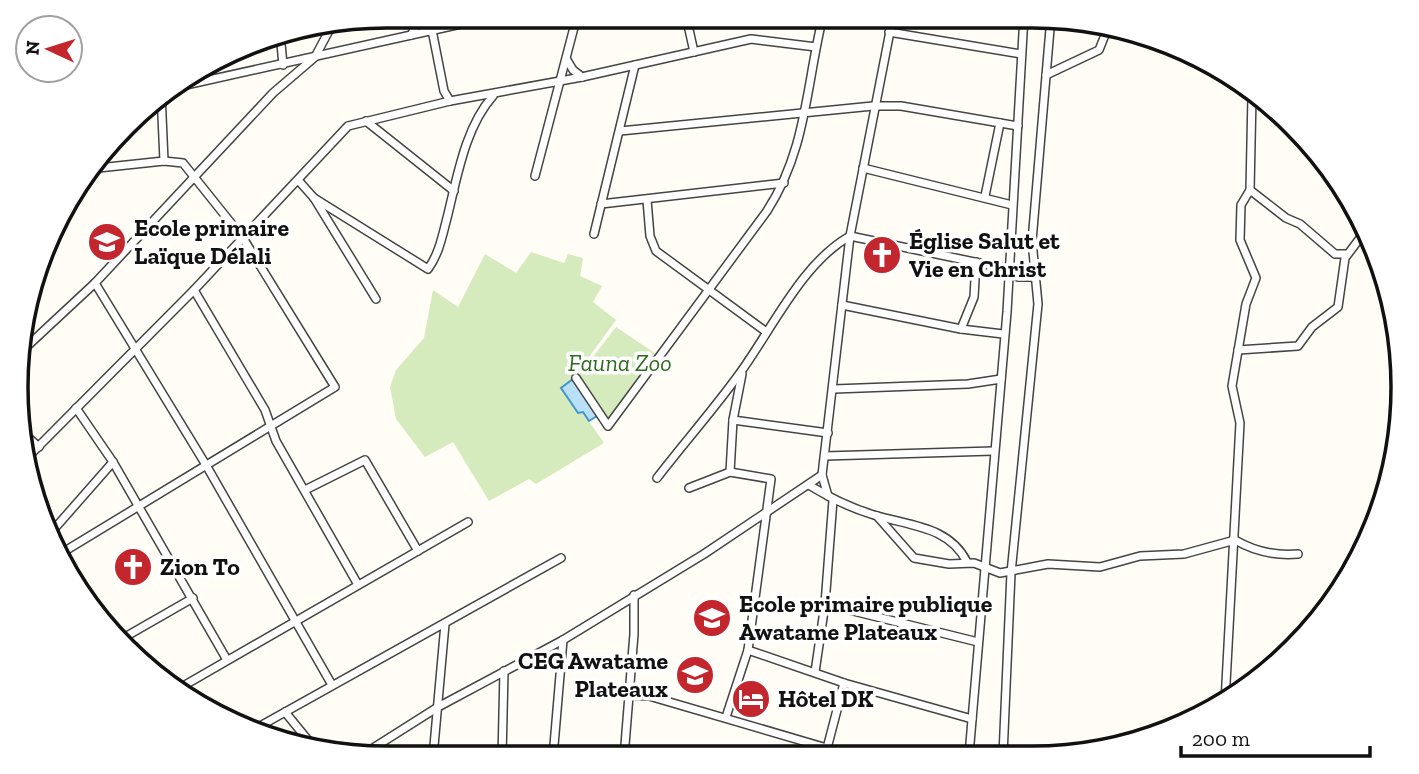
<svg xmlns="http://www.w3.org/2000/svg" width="1419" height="774" font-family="'Zilla Slab',serif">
<rect width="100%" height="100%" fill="#fffdf5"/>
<!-- green -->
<g fill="#d5ebbd">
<path d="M531 252 564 263 568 254 583 258 580 276 602 286 593 302 616 320 573 379 561 388 579 413 582 411 604 443 536 484 529 479 489 501 453 442 425 457 396 419 390 387 396 370 424 338 433 290 458 307 485 254 516 273Z"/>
<path d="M616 327 659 356 607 420 579 375Z"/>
</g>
<!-- water -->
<path fill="#b9e0f7" stroke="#3f96cf" stroke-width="2" d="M573 379 597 416 589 421 583 412 578 413 561 388Z"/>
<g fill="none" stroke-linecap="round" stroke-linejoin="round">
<defs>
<g id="street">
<path d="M686 16 694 52"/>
<path d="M432 30 444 91 450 101"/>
<path d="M889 32 1021 54"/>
<path d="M280 33 283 65"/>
<path d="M411 35 422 16"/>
<path d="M567 60 573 70 582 77"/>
<path d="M1046 75 1099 50 1109 25"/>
<path d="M168 89 497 16"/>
<path d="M161 93 164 161"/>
<path d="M366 121 454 191"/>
<path d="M620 131 873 106H901L1018 126"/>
<path d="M863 168 1012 205"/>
<path d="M535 176 577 16"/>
<path d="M298 180 314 198 376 299"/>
<path d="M1250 190 1286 218 1300 224 1335 254H1347"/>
<path d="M985 196 1000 123"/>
<path d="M314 198 428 269C439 254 442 237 447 218 457 178 465 127 493 96"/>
<path d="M647 200 650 236 656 251 765 331"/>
<path d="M601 204 784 183"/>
<path d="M594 234 635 65"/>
<path d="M95 283 206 465 332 685"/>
<path d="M194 290 265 410 276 441 357 583"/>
<path d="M842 305 961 329 1003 334"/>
<path d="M961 329 974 297 976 262"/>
<path d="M1238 350 1298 346 1312 327 1338 307 1345 258 1363 234"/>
<path d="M22 351 95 283 273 93 315 57 332 25"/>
<path d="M576 378 608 426 767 211C807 149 806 85 823 16"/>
<path d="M834 389 968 384 1001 379"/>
<path d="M76 408 113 462 227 660"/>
<path d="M733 420 828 433"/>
<path d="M21 431 39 447"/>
<path d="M825 456 993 451"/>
<path d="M27 458 194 290 348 126 450 101 582 77 751 39 816 47"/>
<path d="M730 472 733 420 742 374"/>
<path d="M657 478C684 443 714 409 740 373 772 329 802 263 850 236L1008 269 1018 277H1035"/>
<path d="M809 485C830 498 851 508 874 515 910 526 949 526 967 562"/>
<path d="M689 488 730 472 771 479 748 650 726 717"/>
<path d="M305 490 365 460 418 551"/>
<path d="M828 496 822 475 850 236 893 16"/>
<path d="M877 516 914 558 949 564 974 563 1000 573 1048 564 1100 567 1140 556 1184 554 1235 540C1254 551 1275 556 1298 554"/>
<path d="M48 536 113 462"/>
<path d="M60 554 335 387 243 238 183 163 164 161 89 169"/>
<path d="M85 595 124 637"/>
<path d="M825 604 978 642"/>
<path d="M118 641 193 598"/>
<path d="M748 650 844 683 972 719"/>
<path d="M815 672 825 604 833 500"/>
<path d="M178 689 468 522"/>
<path d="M630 695 649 696 854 756"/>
<path d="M1225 702 1240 423 1232 386 1246 304 1256 278 1240 240 1241 205 1250 190 1252 96"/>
<path d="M285 712 316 750"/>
<path d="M253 730 561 558"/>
<path d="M969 755 1007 312 1024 16"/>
<path d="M1003 755 1011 573 1038 304 1032 241 1051 17"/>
<path d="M825 756 844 683"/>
<path d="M359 757 438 707 563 640 704 554 822 475"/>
<path d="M433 757 445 624"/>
<path d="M502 757 504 671"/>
<path d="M553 757 563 640"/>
<path d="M624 757 634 634V595"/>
</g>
</defs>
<!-- street casing -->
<use href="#street" stroke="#444" stroke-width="10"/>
<!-- street -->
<use href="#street" stroke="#fff" stroke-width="7"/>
</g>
<!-- icons -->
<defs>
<symbol id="school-disc" viewBox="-11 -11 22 22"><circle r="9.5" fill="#c4262e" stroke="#fff"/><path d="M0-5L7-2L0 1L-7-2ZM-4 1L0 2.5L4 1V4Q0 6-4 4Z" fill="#fff"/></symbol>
<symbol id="church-disc" viewBox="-11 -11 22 22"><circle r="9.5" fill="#c4262e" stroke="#fff"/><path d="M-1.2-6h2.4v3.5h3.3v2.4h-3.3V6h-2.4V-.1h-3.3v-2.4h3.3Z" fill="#fff"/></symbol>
<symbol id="hotel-disc" viewBox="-11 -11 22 22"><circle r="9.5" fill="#c4262e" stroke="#fff"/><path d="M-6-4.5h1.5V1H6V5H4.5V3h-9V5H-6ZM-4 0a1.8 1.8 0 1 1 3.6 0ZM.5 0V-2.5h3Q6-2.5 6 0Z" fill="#fff"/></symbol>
</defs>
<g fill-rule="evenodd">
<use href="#school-disc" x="85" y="220" width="44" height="44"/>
<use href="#church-disc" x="860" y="233" width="44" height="44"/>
<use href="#church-disc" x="111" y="545" width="44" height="44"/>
<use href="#school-disc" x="690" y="596" width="44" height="44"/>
<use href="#school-disc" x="673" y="653" width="44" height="44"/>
<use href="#hotel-disc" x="729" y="677" width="44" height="44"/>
</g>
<g text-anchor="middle" stroke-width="7" stroke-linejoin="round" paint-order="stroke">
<!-- poi labels -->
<g font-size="24" font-weight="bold" fill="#111" stroke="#fff" text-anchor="start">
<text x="134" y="236">Ecole primaire<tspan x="134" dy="28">Laïque Délali</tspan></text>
<text x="909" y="249">Église Salut et<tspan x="909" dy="28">Vie en Christ</tspan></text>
<text x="160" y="575">Zion To</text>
<text x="739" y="612">Ecole primaire publique<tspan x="739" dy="28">Awatame Plateaux</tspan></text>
<text x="668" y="669" text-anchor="end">CEG Awatame<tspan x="668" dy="28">Plateaux</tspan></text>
<text x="778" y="707">Hôtel DK</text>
</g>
<!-- park labels -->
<g font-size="24" font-style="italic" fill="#2f6b1f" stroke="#fff">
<text x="620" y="371">Fauna Zoo</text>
</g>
</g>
<!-- crop -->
<path d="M0 0H1419V774H0ZM387 28H1032A359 359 0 0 1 1391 387V387A359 359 0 0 1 1032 746H387A359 359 0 0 1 28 387V387A359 359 0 0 1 387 28Z" fill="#fff" fill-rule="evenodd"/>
<path fill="none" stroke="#111" stroke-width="3.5" d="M387 28H1032A359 359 0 0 1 1391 387V387A359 359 0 0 1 1032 746H387A359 359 0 0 1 28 387V387A359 359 0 0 1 387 28Z"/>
<!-- north arrow -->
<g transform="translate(49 49) rotate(274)"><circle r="33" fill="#ffffff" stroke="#a0a0a0" stroke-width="2"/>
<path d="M0-5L12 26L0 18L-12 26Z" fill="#c4262e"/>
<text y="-10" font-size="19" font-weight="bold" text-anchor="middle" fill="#111111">N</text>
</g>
<!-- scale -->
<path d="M1181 746v10h189v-10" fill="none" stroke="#111111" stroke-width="3.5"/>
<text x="1192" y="746" font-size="21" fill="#111111" stroke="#ffffff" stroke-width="5" paint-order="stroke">200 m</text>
</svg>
